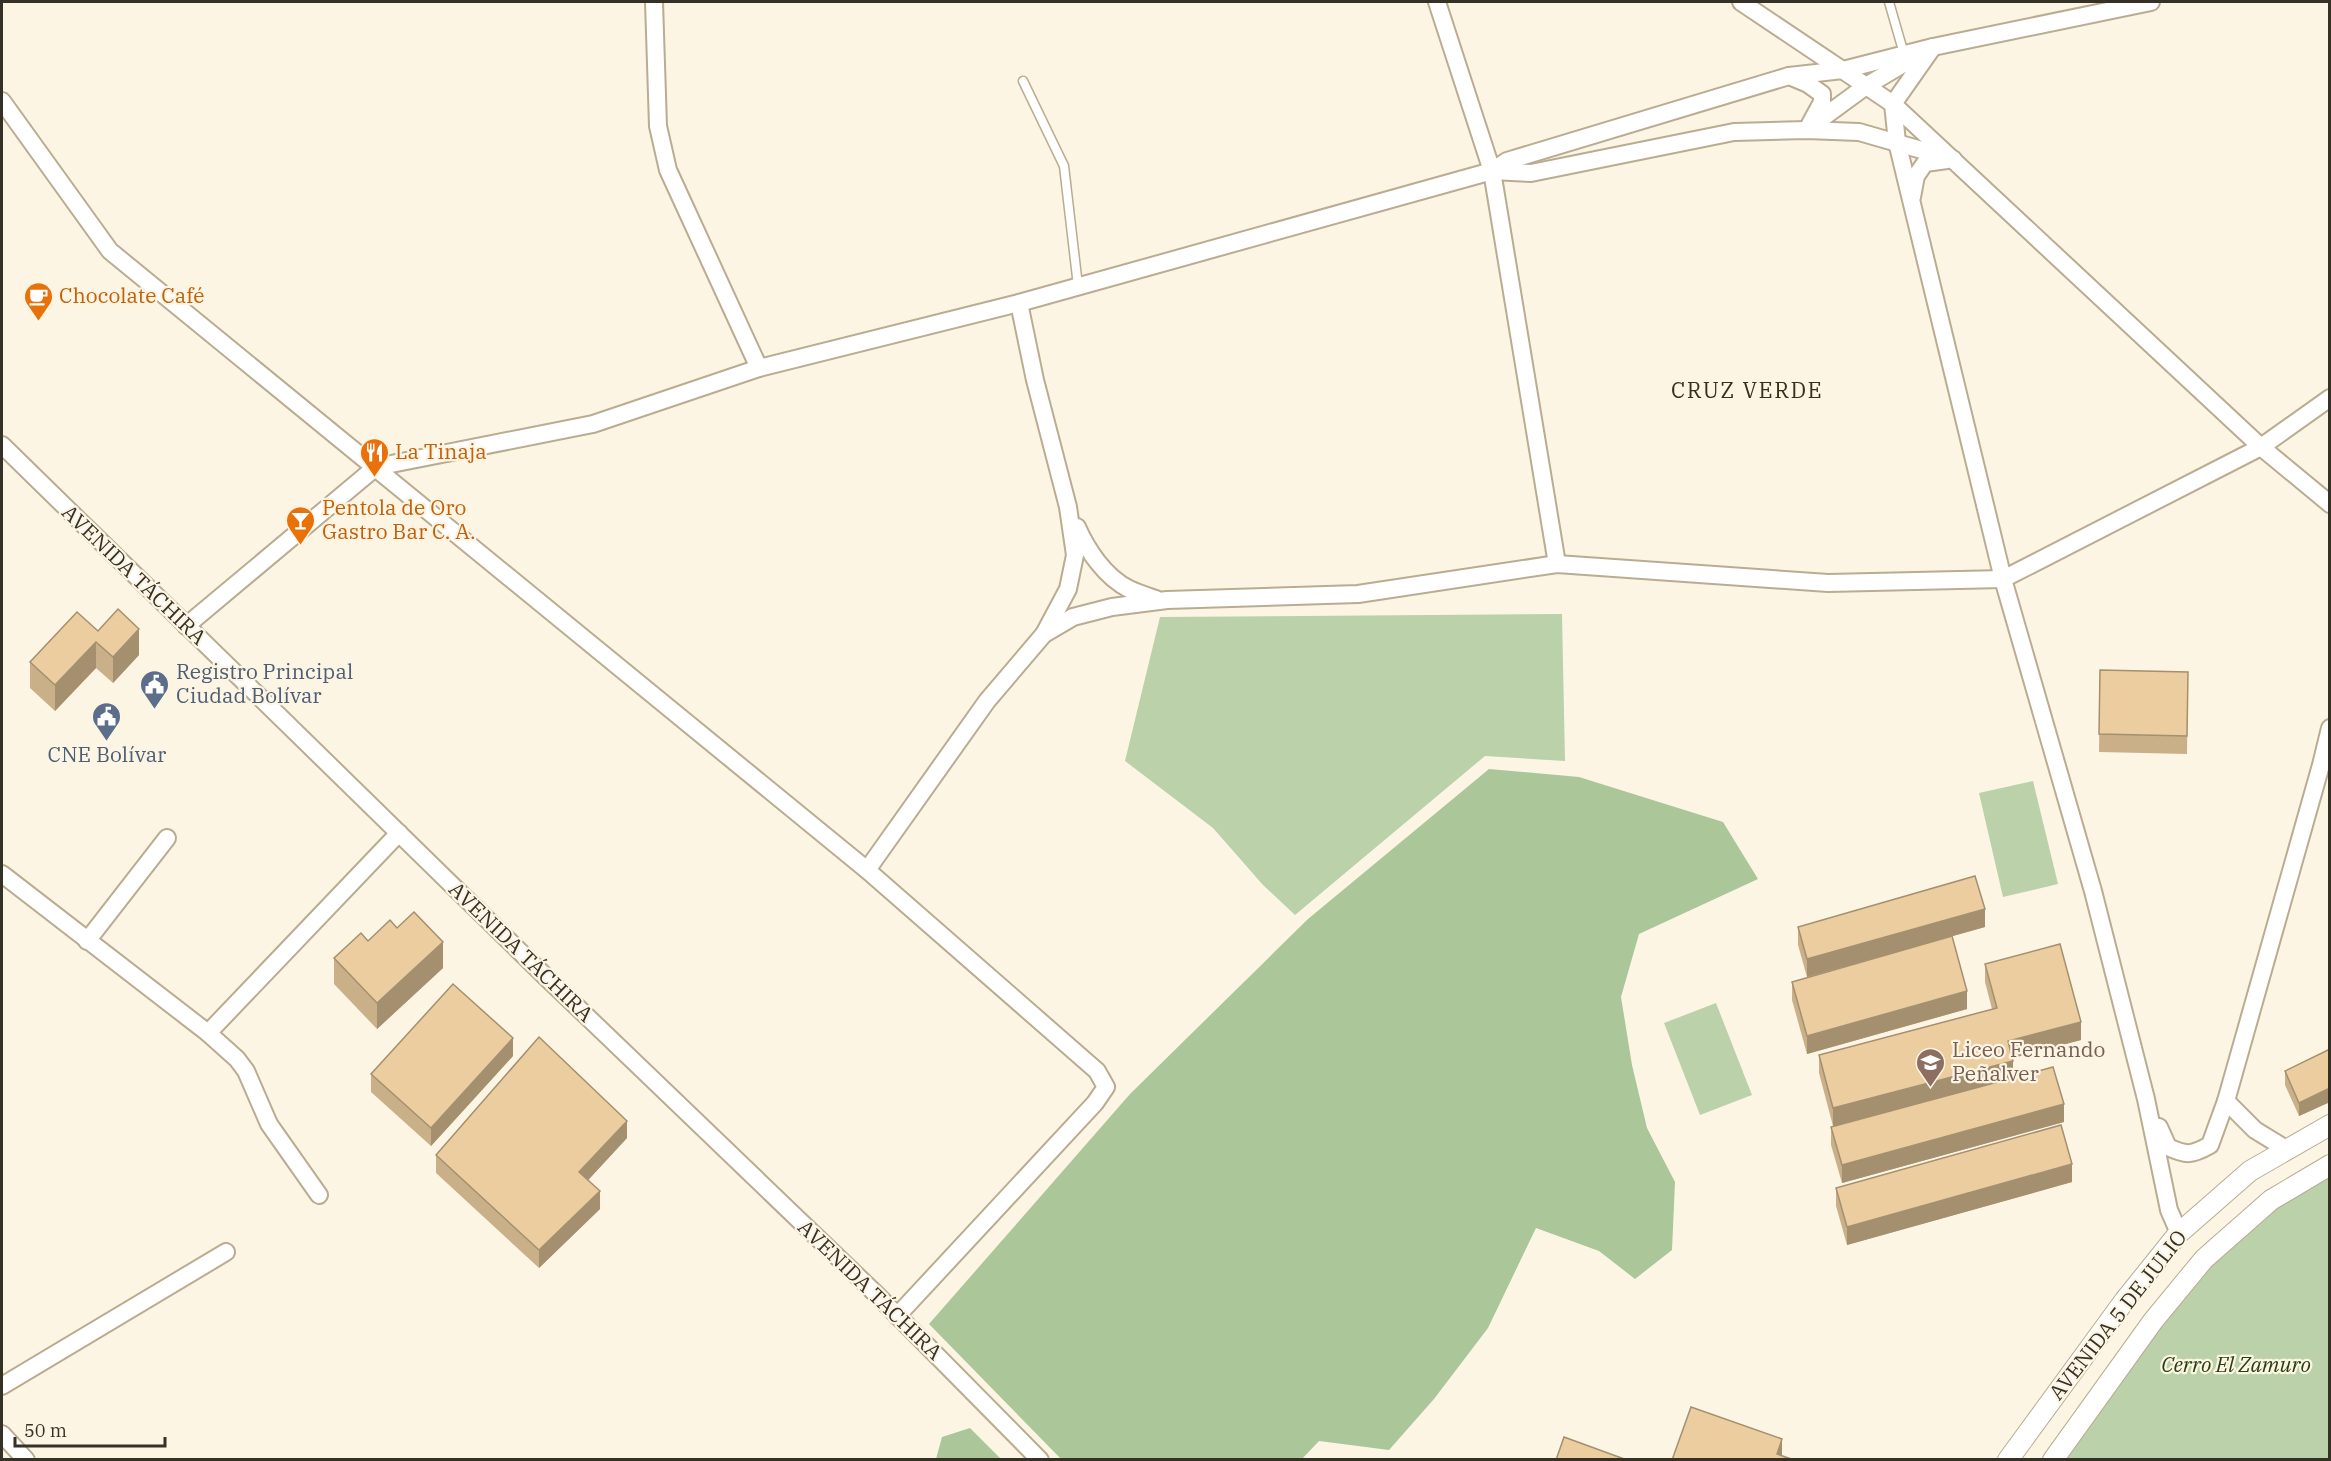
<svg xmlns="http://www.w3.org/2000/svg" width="2331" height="1461" font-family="'IBM Plex Serif',serif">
<rect width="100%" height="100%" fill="#fdf5e4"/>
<!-- green -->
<g fill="#bad1aa">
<path d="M1562 614 1565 761 1485 756 1295 915 1263 885 1213 828 1125 761 1160 617Z"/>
<path d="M2033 781 2058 884 2003 897 1979 793Z"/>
<path d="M1716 1003 1752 1095 1700 1115 1664 1023Z"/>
<path d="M2329 1174V1459L2057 1460 2163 1307 2287 1197Z"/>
</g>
<!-- forest -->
<g fill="#abc698">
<path d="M1489 769 1579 777 1723 822 1758 879 1639 934 1621 997 1632 1065 1647 1128 1675 1182 1672 1250 1635 1279 1599 1251 1536 1228 1488 1328 1434 1399 1389 1450 1319 1441 1302 1459H1061L929 1324 1130 1094 1308 919Z"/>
<path d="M970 1428 1001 1459H936L942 1437Z"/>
</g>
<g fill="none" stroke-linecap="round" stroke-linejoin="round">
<defs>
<g id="service">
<path d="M1889 2 1904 54"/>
<path d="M1023 81 1064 166 1078 286"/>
</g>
<g id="minor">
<path d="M654 2 658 126 668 170 759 368"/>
<path d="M1437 2 1492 171 1557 564"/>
<path d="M1741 2 1893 104 2261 447 2330 504"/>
<path d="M1933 47 1893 104 1897 142 2003 579 2093 891 2146 1099 2169 1210 2179 1233"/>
<path d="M1789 76 1808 84 1822 94V102L1810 124"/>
<path d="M2 101 110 251 867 870 1097 1071 1106 1087 1095 1103 897 1316"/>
<path d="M1806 130 1866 86 1915 57"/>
<path d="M1492 171 1507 161 1789 76 1843 70 1933 47 2151 2"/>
<path d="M1912 197 1916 176 1925 163 1947 160"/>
<path d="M1019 303 1035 380 1068 507 1075 555 1068 589 1044 634"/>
<path d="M2 445 549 980 876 1294 1040 1460"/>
<path d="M1077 527C1087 550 1105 577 1129 589 1137 593 1147 596 1156 599"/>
<path d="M186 626 376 467 593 424 759 368 1019 303 1492 171 1531 173 1734 132 1806 130 1859 132 1953 159"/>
<path d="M867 870 987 701 1044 634 1073 617 1112 607 1167 600 1358 594 1557 564 1828 583 2003 579 2261 447 2330 398"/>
<path d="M2 874 208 1033 237 1059 246 1071 269 1124 319 1195"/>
<path d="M87 941 167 838"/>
<path d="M208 1033 399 833"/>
<path d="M2159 1127 2168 1147C2187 1156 2192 1155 2210 1145L2226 1101"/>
<path d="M2286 1149 2255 1130 2226 1101 2321 765 2330 728"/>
<path d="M2 1386 226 1252"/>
<path d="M2 1434 26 1460"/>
</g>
<g id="tertiary">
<path d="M2008 1460 2125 1300 2178 1234 2250 1171 2330 1125"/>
<path d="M2053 1460 2153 1321 2204 1259 2271 1200 2330 1165"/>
</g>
</defs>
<!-- service casing -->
<use href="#service" stroke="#b9ac91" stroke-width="11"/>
<!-- minor casing -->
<use href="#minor" stroke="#b9ac91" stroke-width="20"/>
<!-- tertiary casing -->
<use href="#tertiary" stroke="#b9ac91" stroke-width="22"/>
<!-- service -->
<use href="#service" stroke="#fff" stroke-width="8"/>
<!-- minor -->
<use href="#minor" stroke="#fff" stroke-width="16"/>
<!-- tertiary -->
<use href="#tertiary" stroke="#fff" stroke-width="20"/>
</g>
<!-- wall -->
<g fill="#cab089">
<path d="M98 631 139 655 113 683 96 668 55 711 30 688V662Z"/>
<path d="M2100 670 2188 672 2187 754 2099 752Z"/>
<path d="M1798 927H1985L1807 977 1798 945Z"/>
<path d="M397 928 443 968 377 1029 334 984V958L368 941Z"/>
<path d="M1985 964 2081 1040 2013 1058V1077L2064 1122 1842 1183 1831 1145V1127L1833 1126 1819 1073V1055L1992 1009 1985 982Z"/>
<path d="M1792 982 1967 1009 1807 1054 1792 1000Z"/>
<path d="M2330 1049V1102L2299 1116 2285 1085V1071Z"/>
<path d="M513 1056 431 1146 371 1092V1074Z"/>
<path d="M627 1138 588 1180 600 1209 539 1268 436 1173V1155Z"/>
<path d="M2072 1182 1847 1245 1836 1206V1188Z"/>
</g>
<!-- shaded-wall -->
<g fill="#a4906f">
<path d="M139 629V655L113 683V657Z"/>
<path d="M96 642V668L55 711V685Z"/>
<path d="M1985 909V927L1807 977V959Z"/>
<path d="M443 942V968L377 1029V1003Z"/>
<path d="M1967 991V1009L1807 1054V1036Z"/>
<path d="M2081 1022V1040L2008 1059V1041Z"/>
<path d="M513 1038V1056L431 1146V1128Z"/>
<path d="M2013 1061V1079L1833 1126V1108Z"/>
<path d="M2330 1088V1102L2299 1116V1103Z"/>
<path d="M2064 1104V1122L1842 1183V1165Z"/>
<path d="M627 1121V1138L579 1190V1172Z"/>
<path d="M2072 1164V1182L1847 1245V1227Z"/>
<path d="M600 1191V1209L539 1268V1250Z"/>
<path d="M1782 1439V1457L1777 1454Z"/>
</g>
<!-- building -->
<g fill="#ebcd9f" stroke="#a4906f" stroke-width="1.5">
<path d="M118 609 139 629 113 657 96 642 55 685 30 662 77 612 98 631Z"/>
<path d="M2100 670 2188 672 2187 736 2099 734Z"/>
<path d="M1975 876 1985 909 1807 959 1798 927Z"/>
<path d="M414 912 443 942 377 1003 334 958 361 933 368 941 390 920 397 928Z"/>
<path d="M1952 936 1967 991 1807 1036 1792 982Z"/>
<path d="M2060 944 2081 1022 2008 1041 2013 1061 1833 1108 1819 1055 1997 1008 1985 964Z"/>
<path d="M453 984 513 1038 431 1128 371 1074Z"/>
<path d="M539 1037 627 1121 579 1172 600 1191 539 1250 436 1155Z"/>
<path d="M2330 1049V1088L2299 1103 2285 1071Z"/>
<path d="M2053 1067 2064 1104 1842 1165 1831 1127Z"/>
<path d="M2061 1125 2072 1164 1847 1227 1836 1188Z"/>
<path d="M1691 1407 1782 1439 1777 1454 1794 1460H1672Z"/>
<path d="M1564 1437 1627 1460H1556Z"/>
</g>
<!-- icons -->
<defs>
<symbol id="cafe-pin" viewBox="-11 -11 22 30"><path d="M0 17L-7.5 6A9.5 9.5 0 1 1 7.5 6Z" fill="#e8710a" stroke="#fdf5e4"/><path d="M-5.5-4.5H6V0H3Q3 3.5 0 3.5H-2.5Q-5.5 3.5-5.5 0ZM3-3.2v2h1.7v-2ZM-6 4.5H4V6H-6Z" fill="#fff"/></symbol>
<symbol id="restaurant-pin" viewBox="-11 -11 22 30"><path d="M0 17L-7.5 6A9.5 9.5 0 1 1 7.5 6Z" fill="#e8710a" stroke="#fdf5e4"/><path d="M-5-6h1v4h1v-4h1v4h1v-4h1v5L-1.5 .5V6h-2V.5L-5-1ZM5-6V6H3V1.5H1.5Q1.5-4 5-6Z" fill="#fff"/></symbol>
<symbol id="bar-pin" viewBox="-11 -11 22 30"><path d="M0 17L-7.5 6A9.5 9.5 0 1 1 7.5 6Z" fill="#e8710a" stroke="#fdf5e4"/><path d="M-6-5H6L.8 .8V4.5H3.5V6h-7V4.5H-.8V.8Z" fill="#fff"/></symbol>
<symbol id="civic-pin" viewBox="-11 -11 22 30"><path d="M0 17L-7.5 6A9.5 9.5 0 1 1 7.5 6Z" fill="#5c6f8a" stroke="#fdf5e4"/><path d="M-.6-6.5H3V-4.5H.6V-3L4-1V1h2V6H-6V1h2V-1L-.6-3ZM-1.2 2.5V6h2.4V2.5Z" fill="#fff"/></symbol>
<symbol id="school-pin" viewBox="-11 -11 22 30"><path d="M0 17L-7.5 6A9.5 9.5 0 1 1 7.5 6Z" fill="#8d6e63" stroke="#fdf5e4"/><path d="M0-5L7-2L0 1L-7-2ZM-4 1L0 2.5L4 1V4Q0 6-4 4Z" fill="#fff"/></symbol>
</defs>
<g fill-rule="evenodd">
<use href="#cafe-pin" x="22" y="280" width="33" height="45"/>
<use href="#restaurant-pin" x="358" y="436" width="33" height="45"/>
<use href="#bar-pin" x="284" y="504" width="33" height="45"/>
<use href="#civic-pin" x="138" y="668" width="33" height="45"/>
<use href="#civic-pin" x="90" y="700" width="33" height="45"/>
<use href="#school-pin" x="1914" y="1046" width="33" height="45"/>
</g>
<g text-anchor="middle" stroke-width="4.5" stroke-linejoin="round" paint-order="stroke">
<!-- food labels -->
<g font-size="21" fill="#c56008" stroke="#fdf5e4" text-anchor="start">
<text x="59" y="303">Chocolate Café</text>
<text x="395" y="459">La Tinaja</text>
<text x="322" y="515">Pentola de Oro<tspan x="322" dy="24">Gastro Bar C. A.</tspan></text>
</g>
<!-- street labels -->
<g font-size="21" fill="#363126" stroke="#fdf5e4">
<text transform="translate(134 575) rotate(44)" y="7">AVENIDA TÁCHIRA</text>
<text transform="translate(521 952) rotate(44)" y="7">AVENIDA TÁCHIRA</text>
<text transform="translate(870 1290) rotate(44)" y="7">AVENIDA TÁCHIRA</text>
<text transform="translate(2118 1315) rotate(-52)" y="7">AVENIDA 5 DE JULIO</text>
</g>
<!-- service labels -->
<g font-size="21" fill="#4e5e75" stroke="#fdf5e4" text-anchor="start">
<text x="176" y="679">Registro Principal<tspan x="176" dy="24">Ciudad Bolívar</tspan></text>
<text x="107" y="762" text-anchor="middle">CNE Bolívar</text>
</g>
<!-- education labels -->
<g font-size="21" fill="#785e54" stroke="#fdf5e4" text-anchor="start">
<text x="1952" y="1057">Liceo Fernando<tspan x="1952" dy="24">Peñalver</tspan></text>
</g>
<!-- park labels -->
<g font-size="21" font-style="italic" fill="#27400f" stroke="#fdf5e4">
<text x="2236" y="1372">Cerro El Zamuro</text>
</g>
<!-- neighbourhood labels -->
<g font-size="22" letter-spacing="1.5" fill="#3a2f18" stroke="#fdf5e4">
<text x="1747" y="398">CRUZ VERDE</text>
</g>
</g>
<!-- border -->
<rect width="2331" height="1461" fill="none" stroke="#363126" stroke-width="6"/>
<!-- scale -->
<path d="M15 1437v9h150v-9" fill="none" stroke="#363126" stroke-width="3"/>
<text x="24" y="1437" font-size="18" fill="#363126" stroke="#fdf5e4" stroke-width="4.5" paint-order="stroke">50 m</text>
</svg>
